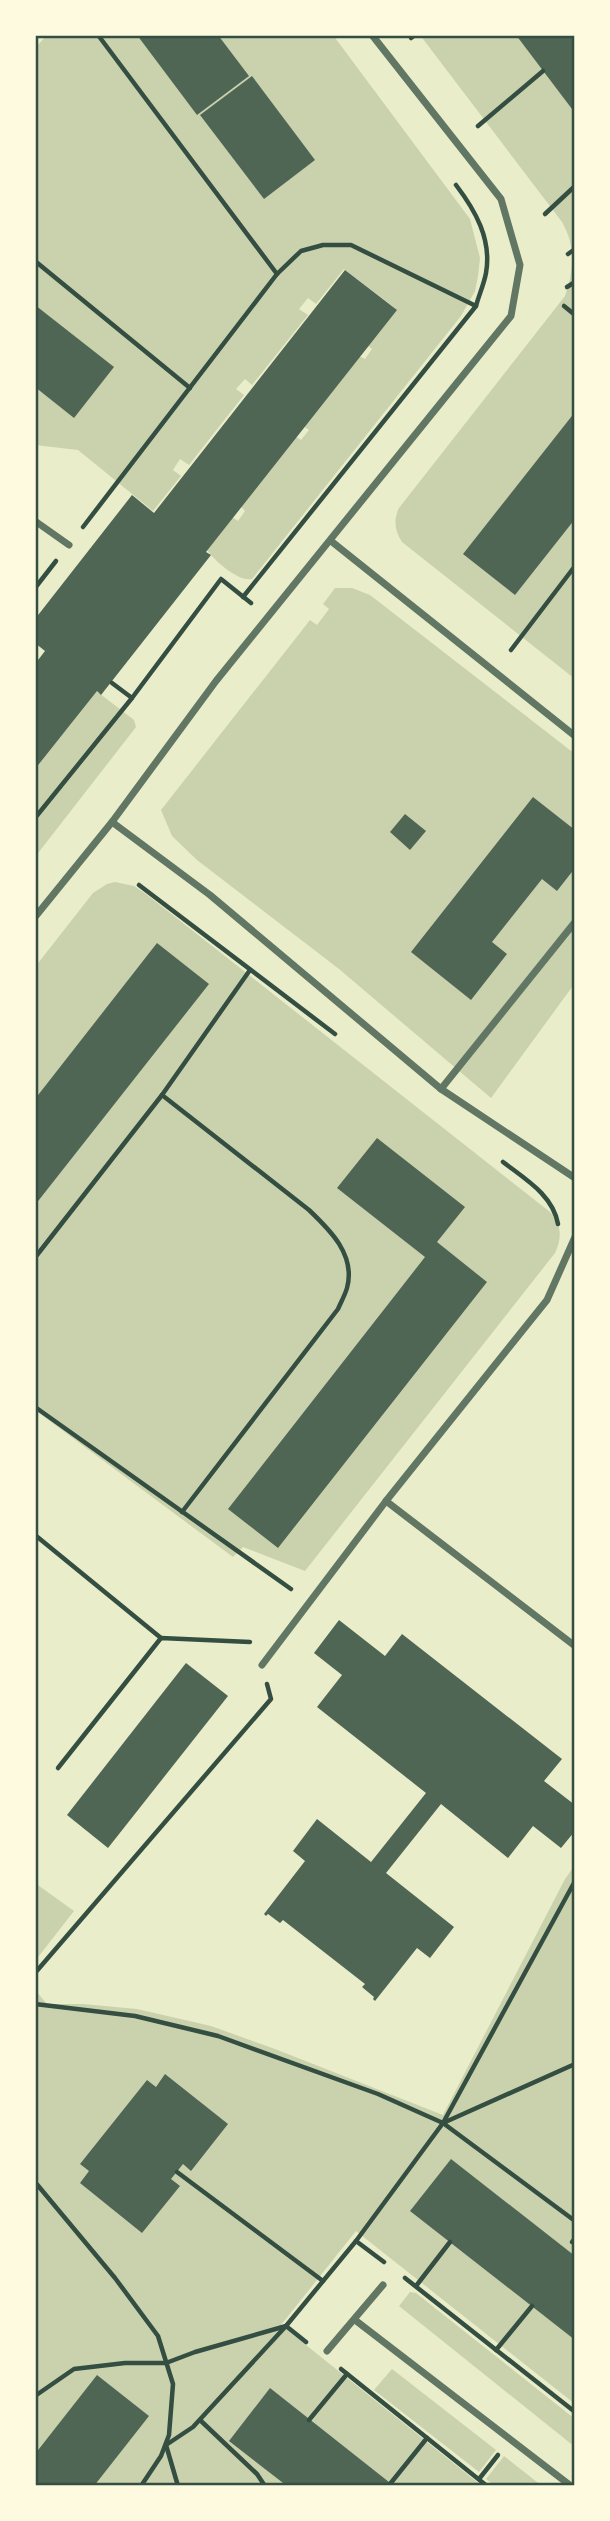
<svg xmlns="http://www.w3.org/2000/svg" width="610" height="2521" font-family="Figtree,sans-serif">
<rect width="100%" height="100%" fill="#e9edc9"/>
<!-- green -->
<g fill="#cad2ad">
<path d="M47 35H333L470 219 480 258 478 276 475 291 461 316 252 579C238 582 214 560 207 550L232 517 238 521 245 511 240 506 295 436 301 440 309 430 303 426 359 356 365 359 372 349 367 345 395 308 344 269 316 304 308 298 299 309 308 315 252 385 245 379 236 389 244 395 189 465 180 459 173 470 181 476 153 511 78 450 35 445V48Z"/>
<path d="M420 35H575V679L402 542C395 531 393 520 399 508L565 296C574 271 576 246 562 222Z"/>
<path d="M335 588H352L370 595 575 754V983L491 1098 339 969 197 860 172 836 161 810 310 620 317 625 329 609 323 604Z"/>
<path d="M95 690 134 720 136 727 35 857V767L70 725Z"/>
<path d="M115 882 134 886 146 894 550 1212C562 1224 562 1239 555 1253L305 1571 243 1547 233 1557 35 1410V967L93 893 107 884Z"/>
<path d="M575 1865V2404L356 2231 281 2325 482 2486H35V1990L47 2004H83L137 2009 211 2026 275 2049 443 2115 565 1879Z"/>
<path d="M35 1883 74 1911 35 1961Z"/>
<path d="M410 2292 416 2293 575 2419V2447L399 2306Z"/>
<path d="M392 2369 496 2450 479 2472 374 2390Z"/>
<path d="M504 2456 542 2486H495L486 2479Z"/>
</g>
<!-- building -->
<g fill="#4f6655">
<path d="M137 35H218L249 76 197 115Z"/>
<path d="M516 35H575V113Z"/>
<path d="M252 76 315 160 264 199 200 115Z"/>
<path d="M345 270 397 310 206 552 211 555 101 695 97 691 35 769V664L45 651 35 643V619L132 495 154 513Z"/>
<path d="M35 305 114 367 74 418 35 387Z"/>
<path d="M575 412V519L515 595 463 554Z"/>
<path d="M533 797 575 830V868L557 891 542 879 492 942 507 954 471 1000 411 952Z"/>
<path d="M405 814 426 831 410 850 390 832Z"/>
<path d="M157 943 209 984 35 1205V1099Z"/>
<path d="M377 1138 465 1207 437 1242 487 1282 278 1548 228 1509 425 1257 337 1188Z"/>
<path d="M339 1620 385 1656 402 1634 562 1759 544 1781 575 1805V1831L561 1848 533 1826 508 1858 441 1804 386 1873 454 1927 430 1958 417 1948 375 2001 373 1999 374 1997 362 1987 365 1984 283 1920 280 1923 268 1914 266 1916 264 1914 305 1861 293 1851 317 1819 371 1862 426 1793 317 1707 342 1675 314 1653Z"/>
<path d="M186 1663 228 1696 108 1848 67 1815Z"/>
<path d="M165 2074 228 2124 191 2171 183 2164 171 2179 180 2186 142 2233 80 2183 89 2171 80 2164 147 2080 156 2087Z"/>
<path d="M451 2159 575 2256V2340L410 2211Z"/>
<path d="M97 2375 149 2416 94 2486H35V2454Z"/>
<path d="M270 2388 394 2486H287L229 2441Z"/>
</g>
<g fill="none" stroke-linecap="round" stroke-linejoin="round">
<!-- path -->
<g stroke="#344e41" stroke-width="4.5">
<path d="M98 35 277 274"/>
<path d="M411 38 415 35"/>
<path d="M478 126 543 71"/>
<path d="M545 214 575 186"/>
<path d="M568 254 575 249"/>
<path d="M35 261 190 388"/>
<path d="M567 287 575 282"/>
<path d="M564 306 575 315"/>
<path d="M83 527 277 274 301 251 323 245H351L476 306"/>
<path d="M35 588 56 561"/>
<path d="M243 597 476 306C479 295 484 284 486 273 492 239 475 210 456 185"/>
<path d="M511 650 575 566"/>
<path d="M112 683 132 698"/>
<path d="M35 818 132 698 221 579 251 603"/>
<path d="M139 885 335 1034"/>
<path d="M503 1162C525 1179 553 1195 558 1224"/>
<path d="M37 1255 162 1095"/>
<path d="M35 1407 291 1589"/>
<path d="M182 1512 338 1309C341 1302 345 1295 347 1288 356 1255 330 1230 309 1210L162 1095 250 970"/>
<path d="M35 1535 161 1638"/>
<path d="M58 1768 161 1638 250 1642"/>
<path d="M35 1973 271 1699 267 1684"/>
<path d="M35 2004 135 2016 218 2036 378 2094 443 2123"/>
<path d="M575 2064 443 2123 575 2221"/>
<path d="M177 2172 323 2281"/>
<path d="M35 2182 115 2278 158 2336 173 2384 169 2435 161 2456 141 2486"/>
<path d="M572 2242 575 2238"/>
<path d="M384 2262 356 2241 443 2123 575 1881"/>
<path d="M405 2278 575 2412"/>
<path d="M416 2286 450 2242"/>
<path d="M306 2342 286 2326 356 2241"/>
<path d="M496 2350 532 2306"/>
<path d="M341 2369 487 2486"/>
<path d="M35 2396 74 2369 125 2363H166L195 2352 286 2326"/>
<path d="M200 2420 257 2474 265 2486"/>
<path d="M309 2420 347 2374"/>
<path d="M479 2479 498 2455"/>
<path d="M390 2484 427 2438"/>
<path d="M178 2486 166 2445 193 2427 286 2326"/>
</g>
<!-- minor -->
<g stroke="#617663" stroke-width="7">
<path d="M35 521 69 545"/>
<path d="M331 541 575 736"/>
<path d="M112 822 210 895 441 1089 575 1178"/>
<path d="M35 917 112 822 216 681 511 316 520 265 501 199 372 35"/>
<path d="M441 1089 575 922"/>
<path d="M386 1501 575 1646"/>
<path d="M262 1665 386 1501 547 1300 575 1237"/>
<path d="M355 2320 571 2486"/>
<path d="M327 2351 383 2285"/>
</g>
</g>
<!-- border -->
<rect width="610" height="2521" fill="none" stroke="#fefae0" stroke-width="74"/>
<rect x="37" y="37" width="536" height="2447" fill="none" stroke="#344e41" stroke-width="2.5"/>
</svg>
